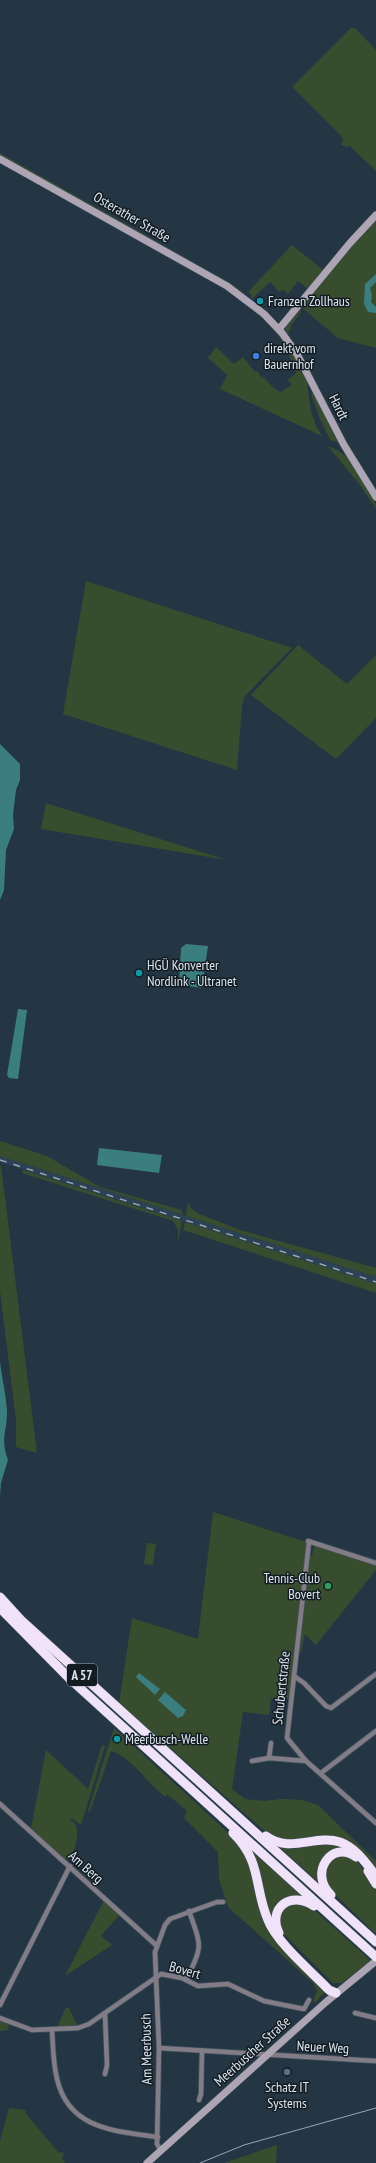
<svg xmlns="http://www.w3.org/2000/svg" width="376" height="2163" font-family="'PT Sans Narrow',sans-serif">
<rect width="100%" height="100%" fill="#243644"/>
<!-- built -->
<path fill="#2b4254" d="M0 1156 376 1277V1284L0 1162Z"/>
<!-- green -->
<g fill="#384d2e">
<path d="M351 28H355L376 50V171L349 145 348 147 341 145 343 138 292 87Z"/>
<path d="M0 153 232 284 246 295 0 156Z"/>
<path d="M376 211V214L340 254 284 321H279L286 317 308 289 298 281 288 294 283 289 279 292 270 282 252 299 251 294 248 292 292 245 323 270Z"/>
<path d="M376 220V348L338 338 301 307 347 251Z"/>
<path d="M250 304C267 321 303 357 307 381 310 403 309 415 322 436L220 389 227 375 208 358 216 347 234 364 243 357 255 372 257 371 261 376V379L263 377 275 389 281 392 292 385 288 380 296 373 286 347 274 329Z"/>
<path d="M299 310 301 312 292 324 288 335 308 366 342 434 376 489V493L370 485 286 334 285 327Z"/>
<path d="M315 392 339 440 337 442 330 440 320 419 312 397V393Z"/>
<path d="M328 446C336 449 343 453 349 459 358 468 376 497 376 509L360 485Z"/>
<path d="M86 581 292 648 245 696 242 706 237 770 63 714Z"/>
<path d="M298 645 347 684 376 655V718L336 759 251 695Z"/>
<path d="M46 803 227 860 41 829Z"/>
<path d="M0 1141 47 1156 100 1187 182 1210 183 1215 0 1156Z"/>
<path d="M0 1166H1L37 1453 16 1447V1420L0 1291Z"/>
<path d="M23 1170 182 1221 178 1242V1230L173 1221 22 1173Z"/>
<path d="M188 1202 191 1208 199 1214 240 1230 376 1268V1277L186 1216Z"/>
<path d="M185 1222 376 1284V1293L183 1230Z"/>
<path d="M213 1512 306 1542 308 1546 290 1699 271 1698 269 1715 243 1712 232 1789 245 1799 264 1801 281 1799 303 1800 318 1805 376 1861V1871L347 1841 288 1842 269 1835 119 1703 132 1618 198 1639Z"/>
<path d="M147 1543 156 1544 153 1565 144 1564Z"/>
<path d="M316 1545 376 1565V1570L316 1645 305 1634 301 1652 298 1649 309 1557 312 1556 314 1546Z"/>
<path d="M114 1728 235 1839 246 1854 262 1911 325 1992 315 2003 313 2002 317 1991 313 1983 228 1907 219 1879 218 1852 184 1818 187 1811 167 1794 166 1797C147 1784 133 1758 111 1751L90 1812 88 1811Z"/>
<path d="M102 1745 105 1746 81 1825 71 1818 70 1819 76 1825C79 1835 76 1856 65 1860L31 1829 46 1750 88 1789Z"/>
<path d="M275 1843H318L347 1847 333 1853 320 1884Z"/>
<path d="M247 1847 303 1897 284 1901 276 1931Z"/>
<path d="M344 1855 353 1858 358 1863 376 1886V1934L326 1886 324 1869 332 1859Z"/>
<path d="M104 1900 120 1914 101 1936 112 1945 65 1976Z"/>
<path d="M293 1902 311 1907 371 1961 342 1983H333L283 1933 279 1924 281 1911Z"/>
<path d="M66 2007 69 2008 77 2025 57 2028Z"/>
<path d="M0 2020 9 2024 8 2030 0 2031Z"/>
<path d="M9 2108 25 2110 27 2115 58 2152 64 2153 62 2159 65 2163H0V2141Z"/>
<path d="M277 2145 276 2163H224Z"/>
</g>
<!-- water -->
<g fill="#3a7e7f">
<path d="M376 274V282L370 288 372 295 371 302 376 307V313L368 312 364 304 365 284Z"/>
<path d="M0 744 20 764V780L16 790 13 815 14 829 6 850 4 890 0 900Z"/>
<path d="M186 944 208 946 202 988 179 985 181 948Z"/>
<path d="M18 1009 27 1010 18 1079 9 1078 7 1075Z"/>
<path d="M99 1148 162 1155 159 1173 97 1165Z"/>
<path d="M0 1362C2 1378 6 1395 7 1411 7 1434 0 1436 8 1460L1 1483 0 1496Z"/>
<path d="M139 1673 160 1689 155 1695 136 1677Z"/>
<path d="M165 1692 186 1710 183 1716 178 1718 158 1700Z"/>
</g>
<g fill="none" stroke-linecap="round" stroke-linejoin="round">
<defs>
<g id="street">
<path d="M308 1541 376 1563"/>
<path d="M309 1542 287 1738 306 1761 376 1823"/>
<path d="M294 1676 304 1683 326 1706 331 1708 376 1674"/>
<path d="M269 1758 271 1743"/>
<path d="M252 1761 269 1758 306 1761"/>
<path d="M321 1773 376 1731"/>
<path d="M0 1804 157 1946"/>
<path d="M186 1980C203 1945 202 1948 189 1911"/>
<path d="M0 2005 70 1866"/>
<path d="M355 2013 376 2018"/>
<path d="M0 2018 32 2030 78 2028 89 2024 161 1974 182 1978 198 1986 228 1984 264 2001 304 2009 309 2000"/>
<path d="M52 2030C53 2046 53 2063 57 2079 69 2130 116 2131 158 2137"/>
<path d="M159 2048 376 2061"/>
<path d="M105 2074 107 2065 105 2013"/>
<path d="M199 2100 201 2094 202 2051"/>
<path d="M161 2151 157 2144 159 2048 155 1952 165 1925 170 1919 217 1902H223"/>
</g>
<g id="secondary">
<path d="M0 159 227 286 264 314 282 333 297 354 344 445 376 497"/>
<path d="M279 329 350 243 376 215"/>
<path d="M147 2163 326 2002 376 1961"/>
</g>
<g id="highway">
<path d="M0 1597 21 1620 376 1942"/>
<path d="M0 1608 70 1679 376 1957"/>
<path d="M233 1833C262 1861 254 1888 268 1920 277 1943 312 1972 329 1990L336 1993"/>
<path d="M266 1836C290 1854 315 1834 340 1842 356 1848 366 1863 376 1876"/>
<path d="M368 1871 376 1884"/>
<path d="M331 1895C308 1873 332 1839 356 1857"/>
<path d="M279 1933C267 1908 291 1890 314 1906"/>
</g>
</defs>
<!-- street casing -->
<use href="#street" stroke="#41525f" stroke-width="6"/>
<!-- secondary casing -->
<use href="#secondary" stroke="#41525f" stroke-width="8"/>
<!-- highway casing -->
<use href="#highway" stroke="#41525f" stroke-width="10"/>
<!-- street -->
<use href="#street" stroke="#827c86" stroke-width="4.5"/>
<!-- secondary -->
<use href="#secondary" stroke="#aea5b4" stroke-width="7"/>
<!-- highway -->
<use href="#highway" stroke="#efe2f9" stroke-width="9"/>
<!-- tram -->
<path stroke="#98a5b0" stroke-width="1" d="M200 2163 244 2145 376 2108"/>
<!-- rail -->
<path stroke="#98a5b0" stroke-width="1.5" stroke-dasharray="7 7" stroke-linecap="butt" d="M0 1160 376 1282"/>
</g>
<!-- markers -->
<g fill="#0f9aa8" stroke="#141c23" stroke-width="1.5">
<circle cx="260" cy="301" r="4"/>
<circle cx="139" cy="973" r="4"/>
<circle cx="117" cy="1739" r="4"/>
</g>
<circle fill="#3f7fe0" stroke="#141c23" stroke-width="1.5" cx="256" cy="356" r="4"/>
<circle fill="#2e9e5b" stroke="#141c23" stroke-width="1.5" cx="328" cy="1586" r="4"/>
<circle fill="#5c6f8a" stroke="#141c23" stroke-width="1.5" cx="287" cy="2072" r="4"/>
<g text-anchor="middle" stroke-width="3" stroke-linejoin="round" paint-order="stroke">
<!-- shield labels -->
<rect fill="#141c23" stroke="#9fa9b1" stroke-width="1" x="67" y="1664" width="30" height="22" rx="3"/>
<g font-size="13" font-weight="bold" fill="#dae5ee">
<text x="82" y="1680">A 57</text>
</g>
<!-- street labels -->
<g font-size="14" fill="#dae5ee" stroke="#141c23">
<text transform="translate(132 217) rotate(30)" y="5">Osterather Straße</text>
<text transform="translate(339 407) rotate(64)" y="5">Hardt</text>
<text transform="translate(281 1688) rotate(-84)" y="5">Schubertstraße</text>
<text transform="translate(86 1867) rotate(42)" y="5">Am Berg</text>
<text transform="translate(185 1970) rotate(16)" y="5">Bovert</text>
<text transform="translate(323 2047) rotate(3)" y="5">Neuer Weg</text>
<text transform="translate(146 2049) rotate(-91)" y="5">Am Meerbusch</text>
<text transform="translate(252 2051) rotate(-42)" y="5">Meerbuscher Straße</text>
</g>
<!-- poi labels -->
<g font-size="14" fill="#dae5ee" stroke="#141c23" text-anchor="start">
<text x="268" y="306">Franzen Zollhaus</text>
<text x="264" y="353">direkt vom<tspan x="264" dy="16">Bauernhof</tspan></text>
<text x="147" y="970">HGÜ Konverter<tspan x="147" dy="16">Nordlink - Ultranet</tspan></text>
<text x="320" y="1583" text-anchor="end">Tennis-Club<tspan x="320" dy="16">Bovert</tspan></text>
<text x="125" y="1744">Meerbusch-Welle</text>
<text x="287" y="2092" text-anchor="middle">Schatz IT<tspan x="287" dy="16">Systems</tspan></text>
</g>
</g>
</svg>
